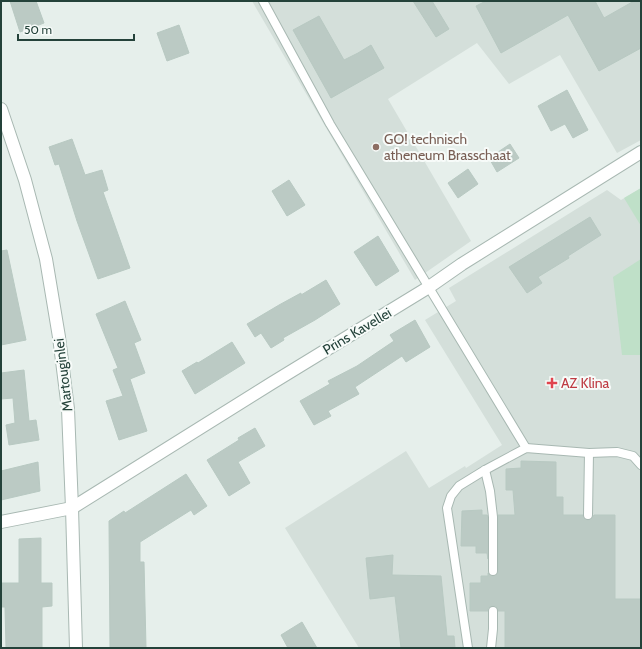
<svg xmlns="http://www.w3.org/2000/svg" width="642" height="649" font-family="Cabin,sans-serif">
<rect width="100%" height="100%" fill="#e6efeb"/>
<!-- built -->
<g fill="#d4dfda">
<path d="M252 1H641V140L617 153 560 55 509 84 477 43 388 99 471 241 415 280Z"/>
<path d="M641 188V648H359L285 528 406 451 429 488 465 466 466 468 502 445 425 320 456 301 449 288 607 190 621 200Z"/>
</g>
<!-- green -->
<g fill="#bfe0c8">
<path d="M641 188V226L624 198Z"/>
<path d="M641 259V355H622L613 277Z"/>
</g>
<!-- building -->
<g fill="#bbcac4" stroke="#b8c9c2">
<path d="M10 1H36L44 23 20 32Z"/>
<path d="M413 1H432L449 29 436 37Z"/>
<path d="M486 1H595L604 18 634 1H641V48L599 71 568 15 501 53 476 6Z"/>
<path d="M319 16 344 60 358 53 371 45 384 68 331 98 293 30Z"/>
<path d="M179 25 189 53 167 61 157 33Z"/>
<path d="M567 90 588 130 573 138 565 124 551 131 538 106Z"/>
<path d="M72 139 85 175 102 170 108 190 103 192 130 268 98 279 77 221 59 164 55 165 49 147Z"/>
<path d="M510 144 519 158 497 172 489 158Z"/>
<path d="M468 169 478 184 458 198 448 183Z"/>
<path d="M289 180 305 205 287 216 272 191Z"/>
<path d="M590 217 601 235 568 256 569 258 538 277 542 283 527 293 509 267Z"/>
<path d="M378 236 399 271 376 286 354 252Z"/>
<path d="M7 250 26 340 1 345V251Z"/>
<path d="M326 280 340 304 315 320 283 338 284 340 271 348 261 333 255 337 247 324 279 305 301 293V295Z"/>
<path d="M125 301 141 340 134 343 145 373 130 379 147 431 119 440 106 401 123 396 113 370 118 368 96 314Z"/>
<path d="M415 320 430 347 406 362 402 356 355 387 359 394 328 411 331 416 314 425 300 401 330 384 328 381 357 366 394 341 390 335Z"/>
<path d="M232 342 245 363 195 394 182 371 197 362 198 363Z"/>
<path d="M24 370 29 421 36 420 39 440 9 445 6 425 15 423 13 398 1 399V373Z"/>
<path d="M255 428 265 446 238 462 250 483 229 496 207 460 239 440 238 438Z"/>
<path d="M521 461 556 462V497H563V515H583L585 519 588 520 592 518 594 515H615V599H641V648H505V611H498L496 606H493L488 608V611H470V583H481V576H488V573L493 576 498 573V515H515L513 490H506V469L521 468Z"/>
<path d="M38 462 40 491 1 500V471Z"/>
<path d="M186 474 207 506 194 515 191 510 140 542V562H144L146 648H110L109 521 124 511 125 513Z"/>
<path d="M482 510V515H487L488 517V559L487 553H476V546H461L462 511Z"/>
<path d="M41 538V583H52V606L42 607V648H6L5 607H2V583H19V539Z"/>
<path d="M393 555 392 575 441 576 447 636H454L455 648H401L395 596 370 599 366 558Z"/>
<path d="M302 622 317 648H288L281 635Z"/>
</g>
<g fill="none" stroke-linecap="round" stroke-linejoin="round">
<defs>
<g id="lane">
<path d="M263 1 330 124 526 448"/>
<path d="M485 470 490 491 493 517V571"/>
<path d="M588 515 589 453"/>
<path d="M468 648 447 508 451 496 459 486 485 470 526 448 589 453 617 452 633 456 641 465"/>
<path d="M491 648 493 629V611"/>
</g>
<g id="street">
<path d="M1 109 25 180 46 259 59 337 68 409 72 508 76 648"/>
<path d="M1 522 72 508 272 383 429 287 462 264 641 152"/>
</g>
</defs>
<!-- lane casing -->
<use href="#lane" stroke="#a8b8b2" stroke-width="10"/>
<!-- street casing -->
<use href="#street" stroke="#a8b8b2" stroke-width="14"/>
<!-- lane -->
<use href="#lane" stroke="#fff" stroke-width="8"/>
<!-- street -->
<use href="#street" stroke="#fff" stroke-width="12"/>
</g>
<!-- markers -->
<circle fill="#8d6e63" stroke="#f7fbf9" stroke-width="1.5" cx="376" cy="147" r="4"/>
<path fill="#e0444e" stroke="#f7fbf9" stroke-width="1.5" d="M550 377h4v4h4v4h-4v4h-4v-4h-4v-4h4z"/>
<g text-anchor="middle" stroke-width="4" stroke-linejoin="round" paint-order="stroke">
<!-- education labels -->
<g font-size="14" fill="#785e54" stroke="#f7fbf9" text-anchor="start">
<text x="384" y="144">GO! technisch<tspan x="384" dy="16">atheneum Brasschaat</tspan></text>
</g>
<!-- street labels -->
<g font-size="14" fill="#24423a" stroke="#f7fbf9">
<text transform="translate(357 331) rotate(-31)" y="5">Prins Kavellei</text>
<text transform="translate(63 375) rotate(-97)" y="5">Martouginlei</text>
</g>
<!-- health labels -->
<g font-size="14" fill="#be3a42" stroke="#f7fbf9" text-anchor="start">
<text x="561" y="388">AZ Klina</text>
</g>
</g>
<!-- border -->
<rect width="642" height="649" fill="none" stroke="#24423a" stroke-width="4"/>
<!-- scale -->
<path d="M18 34v6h116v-6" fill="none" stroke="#24423a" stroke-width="2"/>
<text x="24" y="34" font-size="12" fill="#24423a" stroke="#f7fbf9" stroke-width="3" paint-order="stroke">50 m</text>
</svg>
